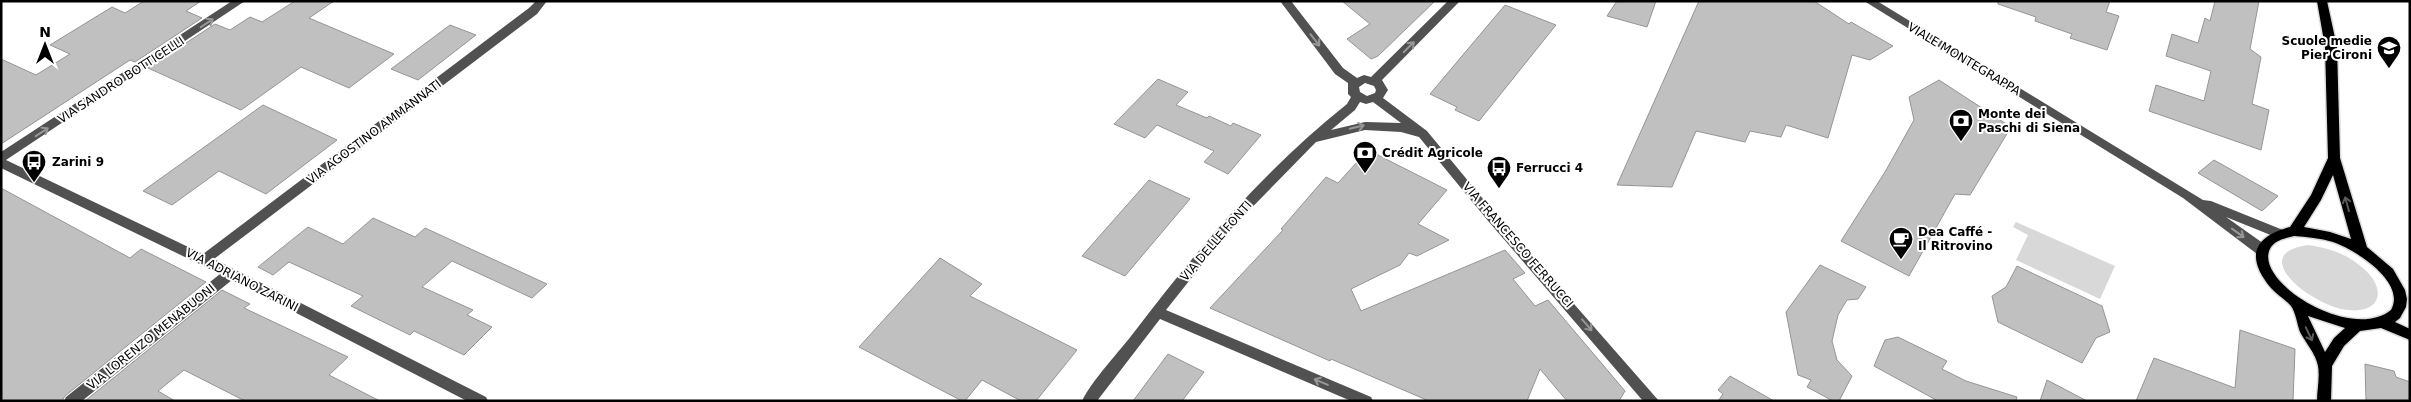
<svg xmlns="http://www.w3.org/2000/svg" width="2411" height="402" font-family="'DejaVu Sans',sans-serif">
<rect width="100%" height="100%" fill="#fff"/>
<!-- green -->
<g fill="#d8d8d8">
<path d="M2016 222 2115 266 2100 299 2016 260 2028 235 2013 227Z"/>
<path d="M2308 245C2329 248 2348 254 2364 269 2387 289 2381 314 2348 310 2314 307 2244 254 2308 245Z"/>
</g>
<!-- building -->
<g fill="#c0c0c0" stroke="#959595">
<path d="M144 1H201L186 11 202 18 135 62 130 60 1 144V59L36 75 70 54 50 45 112 7 125 13Z"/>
<path d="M295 1H334L309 18 394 54 349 88 301 67 241 110 148 68 215 24 230 30 250 17 262 22Z"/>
<path d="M1342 1H1435L1378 56 1371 59 1347 39 1370 24Z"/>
<path d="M1617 1H1656L1647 27 1607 16Z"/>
<path d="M1699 1H1814L1849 24 1851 22 1893 46 1870 60 1852 55 1828 138 1786 125 1781 137 1750 131 1745 142 1696 131 1672 187 1617 185Z"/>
<path d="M1998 1H2110L2106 12 2119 16 2107 50 2070 38 2072 34 2035 21 2036 17 1998 4Z"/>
<path d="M2215 1H2259L2250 49 2261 57 2252 104 2269 110 2261 150 2149 111 2156 85 2204 101 2211 71 2166 56 2172 34 2198 43 2205 18 2210 21Z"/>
<path d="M1505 5 1556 25 1479 121 1455 110 1457 107 1430 94Z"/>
<path d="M450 25 476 35 418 80 391 69Z"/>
<path d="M1158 79 1188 92 1176 105 1207 118 1209 116 1231 126 1233 123 1261 135 1228 174 1204 162 1214 151 1157 125 1145 138 1114 124Z"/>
<path d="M1939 80 2011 127 1970 195 1955 194 1909 276 1841 241 1885 172 1914 120 1909 97Z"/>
<path d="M263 105 337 140 266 194 219 171 172 205 143 191Z"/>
<path d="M1368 150 1447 190 1418 224 1449 240 1417 256 1409 253 1400 265 1351 289 1361 311 1505 250 1525 273 1513 279 1535 306 1548 300 1625 391 1619 401H1567L1540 369 1527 401H1429L1331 359 1330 361 1210 308 1283 230 1281 229 1326 177 1338 183Z"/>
<path d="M2214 160 2278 196 2262 211 2198 173Z"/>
<path d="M1149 180 1190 199 1125 276 1082 256Z"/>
<path d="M1 188 130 258 141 249 206 282 65 396 62 401H1Z"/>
<path d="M373 218 415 237 425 228 547 284 532 298 452 261 422 287 473 310 467 315 492 327 464 355 414 331 410 335 351 306 363 296 289 262 273 275 258 267 308 227 343 244Z"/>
<path d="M940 258 982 284 970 296 1077 350 1036 401H1021L982 380 965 401H962L859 347Z"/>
<path d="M1820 265 1866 287 1858 299 1847 300 1838 315 1832 341 1837 360 1852 376 1839 401H1833L1807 387 1811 380 1798 375 1786 312Z"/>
<path d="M2017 266 2102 306 2110 332 2096 338 2082 363 1998 322 1992 296 2006 287Z"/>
<path d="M222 290 250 304 244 308 348 357 329 375 380 401H245L184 370 158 391 175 401H85Z"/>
<path d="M2240 330 2295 349 2293 401H2136L2154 358 2235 388Z"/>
<path d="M1898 337 1947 361 1942 369 1966 381 2017 397 2016 401H1938L1874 366 1885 340Z"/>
<path d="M1168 354 1204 372 1182 401H1133Z"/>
<path d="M2365 364 2394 371 2396 377 2410 382V401H2366Z"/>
<path d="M1730 376 1774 401H1718L1723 394 1718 390Z"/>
<path d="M2047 380 2087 401H2040Z"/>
</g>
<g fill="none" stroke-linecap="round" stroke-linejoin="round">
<defs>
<path id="major" d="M2317 1H2327L2337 47 2340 158 2367 247 2393 269 2405 290 2407 299 2406 307 2400 318 2395 322 2410 329V340L2381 328 2360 331 2344 346 2332 366 2331 401H2317C2317 390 2320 377 2318 366 2316 354 2305 342 2300 332 2297 324 2296 313 2291 306 2286 300 2277 295 2271 288 2246 258 2252 237 2290 227L2311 195 2328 158 2325 47ZM2333 175 2351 239 2330 232 2304 227 2321 200ZM2294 236C2307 237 2320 238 2333 242 2354 249 2407 282 2391 310 2351 343 2250 280 2271 247 2276 240 2286 238 2294 236ZM2308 316 2345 328 2334 338 2325 352Z"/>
</defs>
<!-- major casing -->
<use href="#major" stroke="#dbdbdb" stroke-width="3"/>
<!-- minor -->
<g fill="#515151" fill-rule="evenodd">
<path d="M232 1H245L6 160 203 254 529 8 536 1H547L537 14 214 259 486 397 488 401H467L232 280 82 401H64L66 397 220 274 1 168V152Z"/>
<path d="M1280 1H1291L1343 68 1357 78 1364 75 1371 77 1448 1H1460L1382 80 1388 90 1383 98 1427 131 1497 216 1659 401H1643L1489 222 1419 137 1401 132 1365 130 1316 142 1228 232 1166 310 1371 397 1373 401H1351L1160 319 1097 401H1082C1092 380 1120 351 1135 331 1200 246 1263 171 1347 104L1351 97 1348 94V83L1335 74ZM1365 83 1374 86 1376 90 1375 93 1367 96 1360 92 1359 87ZM1360 102 1366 104 1373 102 1401 123 1365 122 1331 130 1355 110Z"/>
<path d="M1864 1H1877L2203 200 2211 201 2283 230 2284 233 2283 236H2273L2226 217 2267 246 2268 250 2267 254H2257L2183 198Z"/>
</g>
<!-- major -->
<use href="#major" fill="#000" fill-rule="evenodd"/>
</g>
<!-- one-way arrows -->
<defs><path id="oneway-shaft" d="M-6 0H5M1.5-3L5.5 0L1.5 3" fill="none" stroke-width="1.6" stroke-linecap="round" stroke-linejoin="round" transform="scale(1.25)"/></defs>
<g stroke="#979797">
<use href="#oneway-shaft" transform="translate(207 23) rotate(-33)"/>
<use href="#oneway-shaft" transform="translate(1315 40) rotate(52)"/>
<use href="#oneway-shaft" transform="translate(1409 47) rotate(-45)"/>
<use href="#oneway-shaft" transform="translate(1357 127) rotate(-13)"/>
<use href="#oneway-shaft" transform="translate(42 132) rotate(-33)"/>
<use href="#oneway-shaft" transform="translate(2238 233) rotate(36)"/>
<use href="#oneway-shaft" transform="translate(1587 325) rotate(49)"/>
<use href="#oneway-shaft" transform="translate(1321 382) rotate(-157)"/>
</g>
<g stroke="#595959">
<use href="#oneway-shaft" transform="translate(2347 204) rotate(-105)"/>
<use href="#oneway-shaft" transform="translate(2309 334) rotate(64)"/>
</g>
<!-- icons -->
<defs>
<symbol id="school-pin" viewBox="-11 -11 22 30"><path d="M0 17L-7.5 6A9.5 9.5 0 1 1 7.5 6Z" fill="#000" stroke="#fff"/><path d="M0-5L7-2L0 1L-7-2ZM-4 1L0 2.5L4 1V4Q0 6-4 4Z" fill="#fff"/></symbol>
<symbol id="bank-pin" viewBox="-11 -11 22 30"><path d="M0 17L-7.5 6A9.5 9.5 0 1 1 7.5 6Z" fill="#000" stroke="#fff"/><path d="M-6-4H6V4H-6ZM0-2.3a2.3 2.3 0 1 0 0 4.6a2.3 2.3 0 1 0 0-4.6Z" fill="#fff"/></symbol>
<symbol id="bus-pin" viewBox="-11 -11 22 30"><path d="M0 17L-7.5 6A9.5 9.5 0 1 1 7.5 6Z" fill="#000" stroke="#fff"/><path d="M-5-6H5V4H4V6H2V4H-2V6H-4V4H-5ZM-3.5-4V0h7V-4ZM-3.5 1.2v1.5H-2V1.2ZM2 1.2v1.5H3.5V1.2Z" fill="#fff"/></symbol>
<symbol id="cafe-pin" viewBox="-11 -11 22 30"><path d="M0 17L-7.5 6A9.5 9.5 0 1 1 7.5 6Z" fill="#000" stroke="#fff"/><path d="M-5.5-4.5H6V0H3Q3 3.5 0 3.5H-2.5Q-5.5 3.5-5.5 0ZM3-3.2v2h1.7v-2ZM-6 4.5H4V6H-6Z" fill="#fff"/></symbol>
</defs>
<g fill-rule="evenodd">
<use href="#school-pin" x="2375" y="34" width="28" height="38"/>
<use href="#bank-pin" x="1947" y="107" width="28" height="38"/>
<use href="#bank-pin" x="1351" y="139" width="28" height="38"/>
<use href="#bus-pin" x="20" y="148" width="28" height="38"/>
<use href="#bus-pin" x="1485" y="154" width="28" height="38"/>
<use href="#cafe-pin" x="1887" y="225" width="28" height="38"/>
</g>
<g text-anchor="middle" stroke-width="4" stroke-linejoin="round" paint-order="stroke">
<!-- poi labels -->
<g font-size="12" font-weight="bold" fill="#000" stroke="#fff" text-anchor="start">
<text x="2372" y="45" text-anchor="end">Scuole medie<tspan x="2372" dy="14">Pier Cironi</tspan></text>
<text x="1978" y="118">Monte dei<tspan x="1978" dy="14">Paschi di Siena</tspan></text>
<text x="1382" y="157">Crédit Agricole</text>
<text x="52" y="166">Zarini 9</text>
<text x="1516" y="172">Ferrucci 4</text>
<text x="1918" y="236">Dea Caffé -<tspan x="1918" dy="14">Il Ritrovino</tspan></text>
</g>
<!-- street labels -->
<g font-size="12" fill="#000" stroke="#fff">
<text transform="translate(1964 59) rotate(31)" y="4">VIALE MONTEGRAPPA</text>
<text transform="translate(121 80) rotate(-33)" y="4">VIA SANDRO BOTTICELLI</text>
<text transform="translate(374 132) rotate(-37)" y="4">VIA AGOSTINO AMMANNATI</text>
<text transform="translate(1216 241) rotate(-49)" y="4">VIA DELLE FONTI</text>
<text transform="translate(1518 245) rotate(49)" y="4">VIA FRANCESCO FERRUCCI</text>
<text transform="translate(242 280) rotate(27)" y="4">VIA ADRIANO ZARINI</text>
<text transform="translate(151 337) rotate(-39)" y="4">VIA LORENZO MENABUONI</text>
</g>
</g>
<!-- border -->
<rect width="2411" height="402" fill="none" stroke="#000000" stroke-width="5"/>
<!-- north arrow -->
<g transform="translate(45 45)" stroke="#ffffff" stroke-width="4" paint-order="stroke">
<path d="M0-4L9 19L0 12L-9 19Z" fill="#000000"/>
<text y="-8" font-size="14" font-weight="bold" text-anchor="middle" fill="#000000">N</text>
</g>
</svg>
